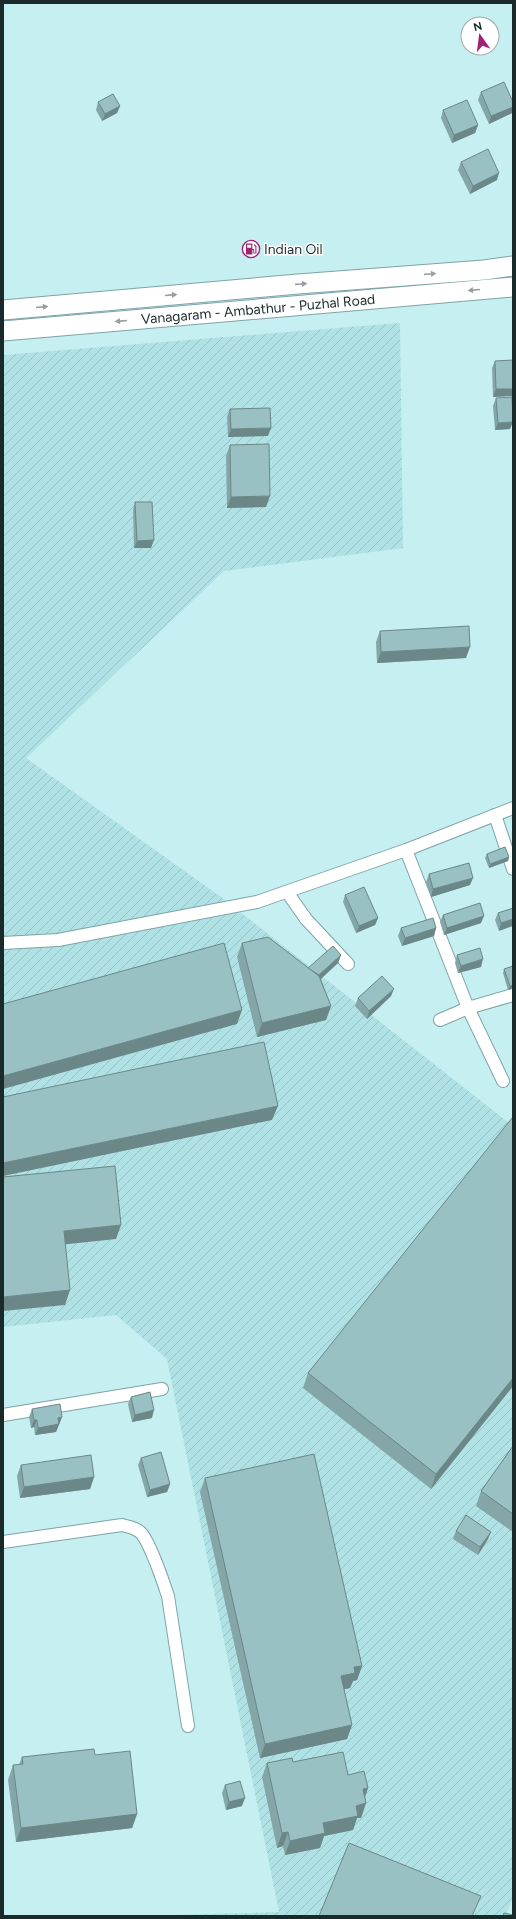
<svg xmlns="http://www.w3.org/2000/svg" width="516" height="1919" font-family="Figtree,sans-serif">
<defs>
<pattern id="industrial-furrows" width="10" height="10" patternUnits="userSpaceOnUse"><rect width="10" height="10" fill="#b0e1e4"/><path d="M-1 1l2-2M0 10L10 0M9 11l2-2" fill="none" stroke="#97c1c4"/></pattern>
</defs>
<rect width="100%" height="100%" fill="#c6eff1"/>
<!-- industrial -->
<path fill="url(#industrial-furrows)" d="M400 323 403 548 224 571 26 758 221 897 513 1126V1897L506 1916H133L279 1912 167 1359 116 1315 3 1327V355Z"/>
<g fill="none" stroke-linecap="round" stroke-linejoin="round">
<defs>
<g id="street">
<path d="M495 815 513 869"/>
<path d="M406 850 468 1008 503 1081"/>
<path d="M287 892 306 919 348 964"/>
<path d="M3 943 58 940 257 902 406 850 513 808"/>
<path d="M440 1020 468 1008 513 995"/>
<path d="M3 1415 162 1389"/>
<path d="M3 1542 122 1525C129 1527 137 1528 142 1534 151 1546 163 1581 168 1596L188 1726"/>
</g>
<g id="primary">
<path d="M3 310 298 284 484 270 513 266"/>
<path id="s1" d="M3 331 513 287"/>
</g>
</defs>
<!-- street casing -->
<use href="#street" stroke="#7da4a6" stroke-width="14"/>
<!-- primary casing -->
<use href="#primary" stroke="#7da4a6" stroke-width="21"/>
<!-- street -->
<use href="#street" stroke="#fff" stroke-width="12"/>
<!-- primary -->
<use href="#primary" stroke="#fff" stroke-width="19"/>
</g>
<!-- wall -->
<g fill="#84a6a8">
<path d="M481 92 512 113 489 124 478 100Z"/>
<path d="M98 102 120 106 117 113 102 121 96 110Z"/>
<path d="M443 110 478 125 475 133 452 143 441 118Z"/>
<path d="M461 162 497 180 470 194 458 170Z"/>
<path d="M495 361 512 396 493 397 492 368Z"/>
<path d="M496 398 510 429 495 430 493 406Z"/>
<path d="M230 409 268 436 228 437 227 417Z"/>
<path d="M230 445 266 507 227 508 226 456Z"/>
<path d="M135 502 151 548H134L133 510Z"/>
<path d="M380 631 466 658 377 663 376 642Z"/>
<path d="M487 854 509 857 508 861 489 868 485 858Z"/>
<path d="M429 874 470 885 431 897 426 882Z"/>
<path d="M345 895 378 918 375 925 356 933 343 902Z"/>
<path d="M513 908 499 931 495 920 498 913Z"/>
<path d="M443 915 481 923 444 935 440 922Z"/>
<path d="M401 928H436L434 936 402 946 398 936Z"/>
<path d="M242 943 308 968 341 955 338 963 321 979 331 1006 326 1020 257 1037 237 957Z"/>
<path d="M457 955 481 967 458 973 455 963Z"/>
<path d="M513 966V988L508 990 503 973 504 969Z"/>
<path d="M391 996 367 1019 355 1006 358 998Z"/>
<path d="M308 1373 513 1386 431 1489 303 1388Z"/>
<path d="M131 1397 152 1418 132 1422 128 1404Z"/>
<path d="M32 1409 62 1417 56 1432 35 1435 34 1427 31 1428 29 1417Z"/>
<path d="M513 1446V1532L476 1506 481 1491Z"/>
<path d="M141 1458 170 1484 167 1492 147 1497 138 1465Z"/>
<path d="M21 1465 94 1477 90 1489 20 1498 17 1476Z"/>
<path d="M205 1478 362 1666 357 1680 353 1681 350 1688 344 1689 352 1725 347 1739 260 1758 200 1492Z"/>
<path d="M456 1531 488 1539 478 1555 453 1539Z"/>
<path d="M95 1755 137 1814 132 1828 16 1842 8 1780 13 1765H19L22 1757Z"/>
<path d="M293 1762 348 1775 368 1788 365 1797 366 1803 361 1818H357L353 1830 324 1836 320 1848 285 1855 283 1846 277 1848 262 1777 267 1763Z"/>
<path d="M225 1785 242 1806 226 1810 222 1793Z"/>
</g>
<!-- shaded-wall -->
<g fill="#6b8788">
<path d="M120 106 117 113 102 121 105 114Z"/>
<path d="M513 107V111L512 113 489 124 491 116Z"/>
<path d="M478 125 475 133 452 143 454 135Z"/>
<path d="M499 173 497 180 470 194 473 186Z"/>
<path d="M496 389H513V394L512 396 493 397Z"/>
<path d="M513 422 510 429 495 430 498 423Z"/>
<path d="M271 428 268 436 228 437 231 429Z"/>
<path d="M270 496 266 507 227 508 231 497Z"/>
<path d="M154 540 151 548H134L137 541Z"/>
<path d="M470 647 466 658 377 663 381 652Z"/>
<path d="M509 857 508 861 489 868 490 864Z"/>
<path d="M473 878 470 885 431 897 433 889Z"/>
<path d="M484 916 481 923 444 935 447 928Z"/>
<path d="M378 918 375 925 356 933 359 926Z"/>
<path d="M513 919V926L499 931 501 923Z"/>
<path d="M436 928 434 936 402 946 405 938Z"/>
<path d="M341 955 338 963 314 985 316 977Z"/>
<path d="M483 959 481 967 458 973 461 966Z"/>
<path d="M513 985V988L508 990 510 986Z"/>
<path d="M394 989 391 996 367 1019 369 1011Z"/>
<path d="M331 1006 326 1020 257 1037 262 1023Z"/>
<path d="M242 1010 237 1024 3 1089V1076Z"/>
<path d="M278 1106 272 1120 3 1176V1163Z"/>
<path d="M121 1225 116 1239 59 1245 64 1231Z"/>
<path d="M70 1290 65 1305 3 1311V1297Z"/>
<path d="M513 1378V1386L431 1489 436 1474Z"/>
<path d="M154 1410 152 1418 132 1422 135 1415Z"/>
<path d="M62 1417 56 1432 35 1435 38 1428 58 1418Z"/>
<path d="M34 1420H37L34 1427 31 1428Z"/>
<path d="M94 1477 90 1489 20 1498 24 1487Z"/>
<path d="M170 1484 167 1492 147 1497 150 1490Z"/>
<path d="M491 1532 488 1539 478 1555 480 1547Z"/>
<path d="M362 1666 357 1680 353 1681 350 1688 336 1691 341 1676 354 1667Z"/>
<path d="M352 1725 347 1739 260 1758 265 1744Z"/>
<path d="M368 1788 363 1802V1789Z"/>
<path d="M245 1798 242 1806 226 1810 229 1802Z"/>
<path d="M366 1803 361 1818H357L353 1830 324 1836 320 1848 285 1855 290 1841 356 1806Z"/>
<path d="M137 1814 132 1828 16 1842 21 1828Z"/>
<path d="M288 1832 283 1846 277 1848 282 1833Z"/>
</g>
<!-- building -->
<g fill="#99c1c3" stroke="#6b8788">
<path d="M504 82 513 102V107L491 116 481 92Z"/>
<path d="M113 94 120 106 105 114 98 102Z"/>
<path d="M467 100 478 125 454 135 443 110Z"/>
<path d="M488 149 499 173 473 186 461 162Z"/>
<path d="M513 360V389H496L495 361Z"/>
<path d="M512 397 513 422 498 423 496 398Z"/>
<path d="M270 408 271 428 231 429 230 409Z"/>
<path d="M269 444 270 496 231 497 230 445Z"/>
<path d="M135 502H152L154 540 137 541Z"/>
<path d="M469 626 470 647 381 652 380 631Z"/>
<path d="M505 847 509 857 490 864 487 854Z"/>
<path d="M469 863 473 878 433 889 429 874Z"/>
<path d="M364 887 378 918 359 926 345 895Z"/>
<path d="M480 903 484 916 447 928 443 915Z"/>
<path d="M513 908V919L501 923 498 913Z"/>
<path d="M433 918 436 928 405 938 401 928Z"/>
<path d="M268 937 319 976 331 1006 262 1023 242 943Z"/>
<path d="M224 943 242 1010 3 1076V1004Z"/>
<path d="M333 946 341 955 319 975 308 968Z"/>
<path d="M480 948 483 959 461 966 457 955Z"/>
<path d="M513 966V985L510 986 504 969Z"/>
<path d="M382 976 394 989 369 1011 358 998Z"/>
<path d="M264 1042 278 1106 3 1163V1097Z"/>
<path d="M512 1118 513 1119V1378L436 1474 308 1373Z"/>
<path d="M115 1166 121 1225 64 1231 70 1290 3 1297V1177Z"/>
<path d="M150 1392 154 1410 135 1415 131 1397Z"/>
<path d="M60 1404 62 1417 58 1418 59 1424 38 1428 37 1420H34L32 1409Z"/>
<path d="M513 1446V1514L481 1491Z"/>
<path d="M161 1452 170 1484 150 1490 141 1458Z"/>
<path d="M314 1454 362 1666 354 1667 355 1673 341 1676 352 1725 265 1744 205 1478Z"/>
<path d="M91 1455 94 1477 24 1487 21 1465Z"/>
<path d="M466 1515 491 1532 480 1547 456 1531Z"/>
<path d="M94 1749 95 1755 130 1751 137 1814 21 1828 13 1765 23 1764 22 1757Z"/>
<path d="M343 1752 348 1775 364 1771 368 1788 363 1789 366 1803 356 1806 358 1816 323 1823 325 1833 290 1841 288 1832 282 1833 267 1763 292 1758 293 1762Z"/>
<path d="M240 1781 245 1798 229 1802 225 1785Z"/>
<path d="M349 1843 481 1896 472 1916H319Z"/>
<path d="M504 1913 513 1915V1916H503Z"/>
</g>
<!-- one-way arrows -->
<defs><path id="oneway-solid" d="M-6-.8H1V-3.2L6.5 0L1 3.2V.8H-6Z"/></defs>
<g fill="#989fa0">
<use href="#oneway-solid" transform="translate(430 274) rotate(-4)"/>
<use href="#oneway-solid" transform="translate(301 284) rotate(-4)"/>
<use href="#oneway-solid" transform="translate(474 290) rotate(175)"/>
<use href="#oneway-solid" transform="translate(171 295) rotate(-5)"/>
<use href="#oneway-solid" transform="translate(42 307) rotate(-5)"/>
<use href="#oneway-solid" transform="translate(121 321) rotate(175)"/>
</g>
<!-- icons -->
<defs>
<symbol id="fuel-ring" viewBox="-11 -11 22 22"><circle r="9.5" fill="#fff" stroke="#9f2277" stroke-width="1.5"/><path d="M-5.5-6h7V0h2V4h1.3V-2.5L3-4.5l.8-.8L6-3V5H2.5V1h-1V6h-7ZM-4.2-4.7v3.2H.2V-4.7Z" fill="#9f2277"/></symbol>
</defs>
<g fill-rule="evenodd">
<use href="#fuel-ring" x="241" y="239" width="20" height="20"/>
</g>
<g text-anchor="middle" stroke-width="3" stroke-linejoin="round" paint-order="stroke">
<!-- poi labels -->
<g font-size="14" fill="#1a2a2b" stroke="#fff" text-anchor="start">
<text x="264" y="254">Indian Oil</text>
</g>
<!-- street labels -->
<g font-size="14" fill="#1a2a2b" stroke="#fff">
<text dy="5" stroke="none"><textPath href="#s1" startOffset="256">Vanagaram - Ambathur - Puzhal Road</textPath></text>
</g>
</g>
<!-- border -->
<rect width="516" height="1919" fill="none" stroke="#1a2a2b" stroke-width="8"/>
<!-- north arrow -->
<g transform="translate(480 36) rotate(346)"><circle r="19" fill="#ffffff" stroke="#a3aaaa"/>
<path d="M0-3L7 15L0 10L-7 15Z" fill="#9f2277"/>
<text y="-6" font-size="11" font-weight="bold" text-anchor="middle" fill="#1a2a2b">N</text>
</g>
</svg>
